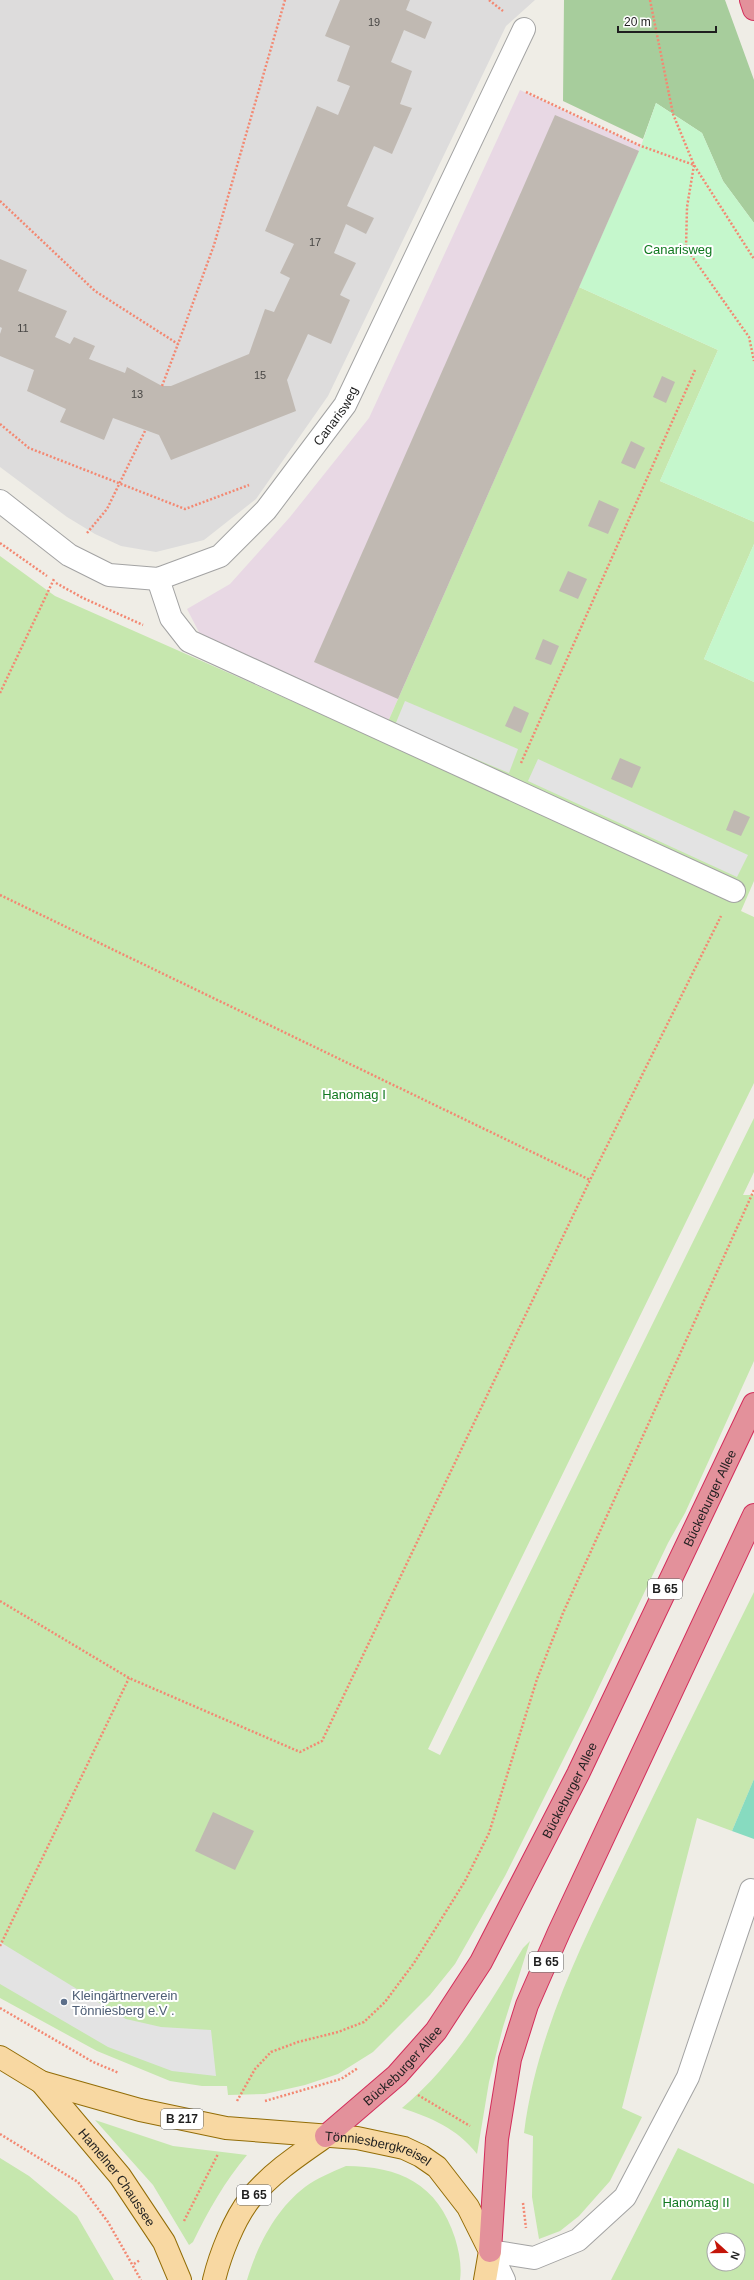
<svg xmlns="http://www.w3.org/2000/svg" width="754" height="2280" font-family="Arial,sans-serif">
<rect width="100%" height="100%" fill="#efede6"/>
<!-- residential -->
<path fill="#dddcdc" d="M0 0H535L506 26 328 396 256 499 204 540 156 552 121 546 95 534 67 517 0 467Z"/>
<!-- industrial -->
<path fill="#e8d8e4" d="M520 90 641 146 387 724 202 638 187 609 230 584 290 517 369 418Z"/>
<!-- grass -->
<g fill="#c6e7ae" fill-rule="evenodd">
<path d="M579 287 718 350 660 481 754 522V544L704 659 754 682V881L741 911 754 917V1083L428 1749 440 1755 754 1118V1172L743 1195H754V1361L685 1513 668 1543 587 1712 505 1876 455 1964 430 1995 373 2052 338 2074 305 2085 265 2094 228 2095 227 2086H202L170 2081 97 2051 0 1998V556L55 596 380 740Z"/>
<path d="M754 1592V1779L732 1831 697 1818 622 2108 642 2117 610 2181 579 2216 560 2231 539 2239 532 2197 533 2136 524 2133C536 2036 580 1948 622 1861 665 1771 710 1681 754 1592Z"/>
<path d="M530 1941 503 2027 489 2082 477 2154C457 2128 431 2118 402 2108 455 2064 488 2006 523 1948Z"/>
<path d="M95 2120 173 2146 247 2155C225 2181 208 2211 193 2242L189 2245 153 2185Z"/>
<path d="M678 2148 754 2184V2280H611ZM714 2240H738V2264H714Z"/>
<path d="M0 2158 29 2176 77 2216 114 2280H0Z"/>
<path d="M346 2166C399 2166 438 2184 455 2238 459 2252 462 2265 460 2280H247C257 2246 276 2209 305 2187 317 2178 332 2172 346 2166Z"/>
</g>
<!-- forest -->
<path fill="#a7cd9c" d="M564 0H725L754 80V223L723 181 702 133 656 103 643 139 563 101Z"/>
<!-- park -->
<g fill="#c5f7cc">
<path d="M656 103 702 133 723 181 754 223V522L660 481 718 350 579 287 641 146Z"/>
<path d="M754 544V682L704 659Z"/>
</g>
<!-- pitch -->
<path fill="#87dbc0" d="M754 1779V1839L732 1831Z"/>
<!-- parking -->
<g fill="#e3e3e3">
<path d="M405 701 518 749 509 773 395 725Z"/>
<path d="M538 759 748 855 737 877 528 781Z"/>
<path d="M0 1942 126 2019 161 2027 211 2030 216 2076 172 2071 108 2047 0 1984Z"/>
</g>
<!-- building -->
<g fill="#c0b9b2">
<path d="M340 0H410L406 10 432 22 425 39 404 30 391 62 412 71 400 104 412 108 392 154 374 146 347 206 374 218 366 234 346 224 334 253 356 263 340 295 350 300 331 344 308 334 287 380 296 411 171 460 159 435 113 418 104 440 60 422 66 409 27 391 34 370 0 356V334L2 328 0 327V259L27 270 18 291 67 311 55 337 70 344 74 337 95 346 89 359 125 373 127 367 162 386H171L249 354 265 309 274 312 290 278 280 273 294 244 265 231 317 106 338 115 350 86 337 81 350 46 325 36Z"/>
<path d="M555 115 639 151 398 699 314 662Z"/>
<path d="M662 376 675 382 666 403 653 397Z"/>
<path d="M631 441 645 448 635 469 621 463Z"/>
<path d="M599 500 619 509 608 534 588 526Z"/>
<path d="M568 571 587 579 578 599 559 591Z"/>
<path d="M543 639 559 646 551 665 535 659Z"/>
<path d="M514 706 529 713 521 733 505 726Z"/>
<path d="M620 758 641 767 632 788 611 779Z"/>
<path d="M734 810 750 817 741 836 726 830Z"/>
<path d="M213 1812 254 1831 235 1870 195 1851Z"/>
</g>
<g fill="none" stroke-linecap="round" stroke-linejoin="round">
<defs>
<g id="minor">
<path id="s1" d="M0 501 69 555 109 575 158 579 220 556 266 510 345 405 524 29"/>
<path d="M158 579 171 618 189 641 734 891"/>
<path d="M490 2251 534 2258 578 2240 625 2197 688 2077 751 1890"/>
<path d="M490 2251 504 2280"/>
</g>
<g id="major">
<path id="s2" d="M0 2057 41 2082 140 2110 226 2128 357 2138 404 2148 421 2156 437 2167 468 2207 490 2251 485 2280"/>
<path id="s3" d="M41 2082 120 2176 164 2242 180 2280"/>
<path d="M214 2280C220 2255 234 2219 250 2199 271 2173 300 2154 326 2136"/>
</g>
<g id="highway">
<path d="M751 0 754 9"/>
<path id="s4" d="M326 2136 397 2075 436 2031 481 1962 578 1774 754 1404"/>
<path d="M490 2251 497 2139 510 2059 527 2005 559 1932 754 1515"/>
</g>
</defs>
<!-- minor casing -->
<use href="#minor" stroke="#a3a3a3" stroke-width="24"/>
<!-- major casing -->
<use href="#major" stroke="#936d07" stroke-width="24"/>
<!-- highway casing -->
<use href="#highway" stroke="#d32d5b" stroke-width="24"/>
<!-- path -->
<g stroke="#f38872" stroke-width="2.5" stroke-dasharray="2 2" stroke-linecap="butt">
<path d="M489 0 503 11"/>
<path d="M650 0 673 114 694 165 754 259"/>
<path d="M526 92 641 146 694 165"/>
<path d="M694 165 687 207 686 248 749 337 754 361"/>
<path d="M0 201 95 291 178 344 214 245 285 0"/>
<path d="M162 386 178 344"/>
<path d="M0 424 29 448 185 509 249 485"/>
<path d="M87 533 107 509 145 431"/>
<path d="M0 543 47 576"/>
<path d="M56 583 83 598 143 625"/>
<path d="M0 693 54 579"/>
<path d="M521 763 695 370"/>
<path d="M0 895 590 1180"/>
<path d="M0 1601 129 1678 300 1752 322 1741 590 1180 721 916"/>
<path d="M0 1946 129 1678"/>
<path d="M0 2008 93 2062 119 2073"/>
<path d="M418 2095 470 2126"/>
<path d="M237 2101 255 2069 271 2052 298 2042 338 2032 364 2022 385 2002 414 1963 465 1881 489 1833 537 1679 563 1613 754 1190"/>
<path d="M265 2101 341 2079 358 2068"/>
<path d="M0 2134 78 2182 108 2222 141 2280"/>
<path d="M523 2203 526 2228"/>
<path d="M184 2221 218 2154"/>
<path d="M134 2264 140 2260"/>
</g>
<!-- minor -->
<use href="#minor" stroke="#fff" stroke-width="22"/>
<!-- major -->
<use href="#major" stroke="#f8d8a2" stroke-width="22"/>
<!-- highway -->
<use href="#highway" stroke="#e3919b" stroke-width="22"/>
</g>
<!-- markers -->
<circle fill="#5c6f8a" stroke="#fff" stroke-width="1.5" cx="64" cy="2002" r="4"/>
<g text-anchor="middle" stroke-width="4" stroke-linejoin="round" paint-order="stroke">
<!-- number labels -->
<g font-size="11" fill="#474644">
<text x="374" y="26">19</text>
<text x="315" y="246">17</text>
<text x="23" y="332">11</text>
<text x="260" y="379">15</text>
<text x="137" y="398">13</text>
</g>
<!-- shield labels -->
<g fill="#fff" stroke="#626262" stroke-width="1">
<rect x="648" y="1579" width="34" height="20" rx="3"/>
<rect x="529" y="1952" width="34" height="20" rx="3"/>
<rect x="161" y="2109" width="42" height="20" rx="3"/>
<rect x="237" y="2185" width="34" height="20" rx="3"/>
</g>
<g font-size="12" font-weight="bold" fill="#1f1f1f">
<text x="665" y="1593">B 65</text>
<text x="546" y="1966">B 65</text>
<text x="182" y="2123">B 217</text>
<text x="254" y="2199">B 65</text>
</g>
<!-- park labels -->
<g font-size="13" fill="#117920" stroke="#fff">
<text x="678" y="254">Canarisweg</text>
<text x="354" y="1099">Hanomag I</text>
<text x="696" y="2207">Hanomag II</text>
</g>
<!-- street labels -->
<g font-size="13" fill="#1f1f1f" stroke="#fff">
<text dy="5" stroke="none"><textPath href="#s1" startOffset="430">Canarisweg</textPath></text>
<text dy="5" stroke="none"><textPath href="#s4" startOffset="752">Bückeburger Allee</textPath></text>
<text dy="5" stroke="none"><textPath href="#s4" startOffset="428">Bückeburger Allee</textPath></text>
<text dy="5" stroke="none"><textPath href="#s4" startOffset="104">Bückeburger Allee</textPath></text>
<text dy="5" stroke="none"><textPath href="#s2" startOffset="393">Tönniesbergkreisel</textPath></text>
<text dy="5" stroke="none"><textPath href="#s3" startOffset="122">Hamelner Chaussee</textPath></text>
</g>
<!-- service labels -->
<g font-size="13" fill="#4e5e75" stroke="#fff" text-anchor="start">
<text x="72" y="2000">Kleingärtnerverein<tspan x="72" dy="15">Tönniesberg e.V .</tspan></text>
</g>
</g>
<!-- north arrow -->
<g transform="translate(726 2252) rotate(111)"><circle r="19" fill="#ffffff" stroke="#a5a5a5"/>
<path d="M0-3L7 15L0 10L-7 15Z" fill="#c41509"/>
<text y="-6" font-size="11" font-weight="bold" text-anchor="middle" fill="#1f1f1f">N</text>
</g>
<!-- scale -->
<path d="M618 26v6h98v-6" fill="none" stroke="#1f1f1f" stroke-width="2"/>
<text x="624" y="26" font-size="12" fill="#1f1f1f" stroke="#ffffff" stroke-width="3" paint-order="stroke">20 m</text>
</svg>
